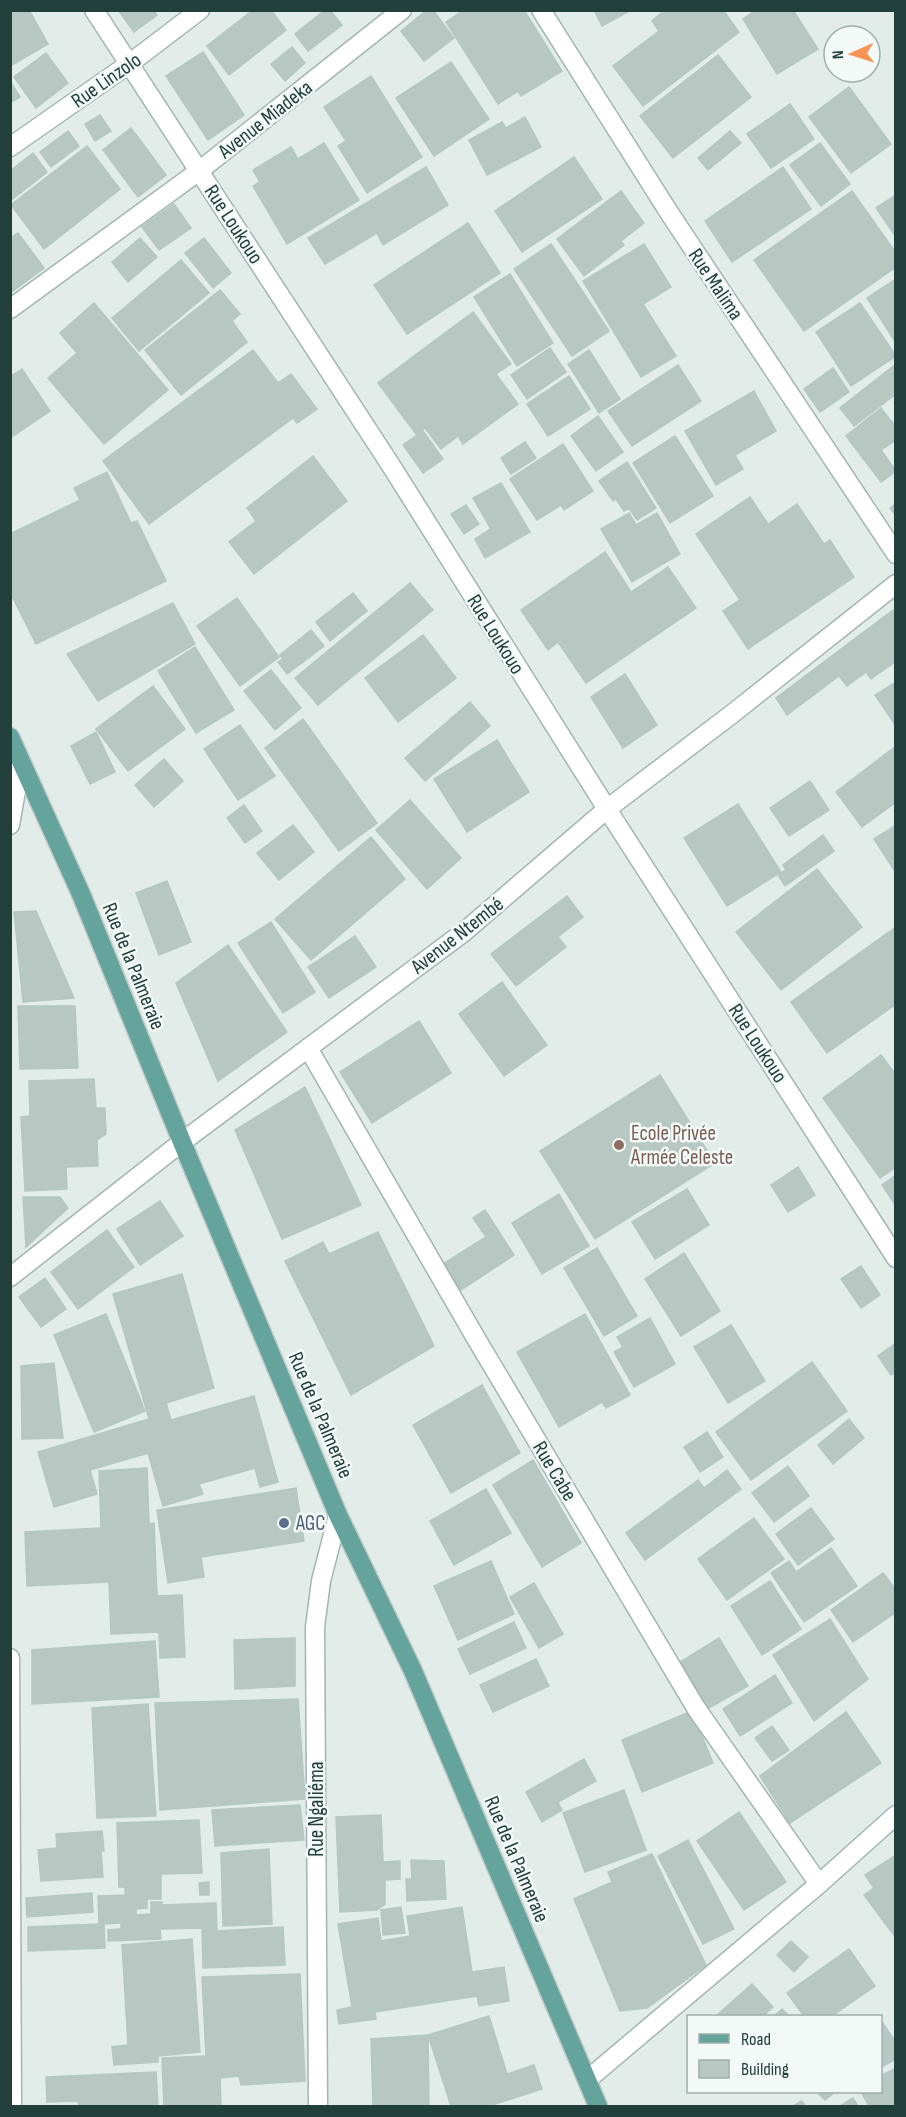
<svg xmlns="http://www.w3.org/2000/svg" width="906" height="2117" font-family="'Sofia Sans Condensed',sans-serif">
<rect width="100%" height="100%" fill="#e2ede9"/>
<!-- building -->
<g fill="#b7c8c3" stroke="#b4c7c2" stroke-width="1.5">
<path d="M10 10H29L48 44 12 65 10 62Z"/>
<path d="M118 10H154L157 15 134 32Z"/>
<path d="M253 10H271L286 30 229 75 207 46Z"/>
<path d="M325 10H330L342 25 308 51 295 34Z"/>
<path d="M427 10H433L454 38 424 61 401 31Z"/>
<path d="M464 10H524L562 71 521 96 518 91 498 104 446 22Z"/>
<path d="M594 10H631L602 26Z"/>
<path d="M665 10H723L739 32 643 106 613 66 659 31 652 21Z"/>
<path d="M756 10H793L818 49 777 74 743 19Z"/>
<path d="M292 47 305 63 285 81 271 64Z"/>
<path d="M203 52 244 115 208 140 166 76Z"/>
<path d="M46 53 68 83 36 108 14 77Z"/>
<path d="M718 55 751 97 673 158 640 116Z"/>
<path d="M451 62 489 119 434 156 396 98Z"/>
<path d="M371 76 422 157 367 193 338 146 346 141 324 107Z"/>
<path d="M10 81 20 97 10 103Z"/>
<path d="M849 87 891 144 851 173 809 117Z"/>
<path d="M790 104 814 139 771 168 747 134Z"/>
<path d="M100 115 111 131 95 141 85 124Z"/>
<path d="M525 117 541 147 487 175 469 140 502 122 506 128Z"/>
<path d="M131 128 166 175 138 197 103 150Z"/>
<path d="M68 131 79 146 51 167 40 152Z"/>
<path d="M730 131 741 143 708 170 698 158Z"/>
<path d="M324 143 359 200 287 244 253 186 260 182 253 170 291 147 298 159Z"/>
<path d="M820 143 850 184 821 206 790 165Z"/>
<path d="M87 146 120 189 44 249 11 205Z"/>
<path d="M33 153 47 172 10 201V171Z"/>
<path d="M574 157 602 199 522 252 495 211Z"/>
<path d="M426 167 448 205 383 245 377 233 325 264 308 238Z"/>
<path d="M783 167 811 209 732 262 705 221Z"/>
<path d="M621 191 644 223 621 241 624 245 584 276 557 239Z"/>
<path d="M852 191 896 253V267L804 331 754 260Z"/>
<path d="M896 195V237L876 208Z"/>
<path d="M174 204 191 228 159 250 142 227Z"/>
<path d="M468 223 500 273 407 334 374 285Z"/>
<path d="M18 233 44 268 10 293V238Z"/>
<path d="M140 238 157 257 128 282 112 262Z"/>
<path d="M204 238 231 273 213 288 185 253Z"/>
<path d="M551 244 609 331 572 356 514 269Z"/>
<path d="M644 244 671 287 643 304 676 356 641 377 583 281Z"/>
<path d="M181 260 209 293 139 351 112 318Z"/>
<path d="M510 274 553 343 517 366 474 297Z"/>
<path d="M896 279V343L867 298Z"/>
<path d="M220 290 240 314 232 321 247 342 181 395 145 350Z"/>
<path d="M94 303 168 390 104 444 48 378 77 353 60 333Z"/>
<path d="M860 303 896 356 851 386 816 332Z"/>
<path d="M473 312 511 364 496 374 518 404 463 444 458 436 441 449 425 428 416 434 378 383Z"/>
<path d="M550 348 566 372 527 399 511 375Z"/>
<path d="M253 350 278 383 291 374 317 409 297 423 293 418 149 524 103 461Z"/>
<path d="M589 350 620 399 599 413 568 364Z"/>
<path d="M896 364V394L854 426 840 408Z"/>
<path d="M678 365 701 401 632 446 608 411Z"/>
<path d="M833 368 849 392 820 412 804 389Z"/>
<path d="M22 369 50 411 10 438V377Z"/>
<path d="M569 376 590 409 548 436 527 404Z"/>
<path d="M754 391 776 431 735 455 743 469 716 485 685 431Z"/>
<path d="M881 408 896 427V440L881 450 896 471 881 482 846 436Z"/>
<path d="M598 416 623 452 596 471 571 436Z"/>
<path d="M423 431 443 459 423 473 403 445Z"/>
<path d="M675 436 713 496 670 523 633 463Z"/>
<path d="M525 442 536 458 511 474 501 458Z"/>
<path d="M563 444 593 491 564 510 561 505 537 520 510 479Z"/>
<path d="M313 456 347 501 254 574 229 542 256 521 247 508Z"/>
<path d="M627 462 656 508 637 520 629 508 624 511 616 499 613 501 599 481Z"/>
<path d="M107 472 131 523 137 521 166 581 36 644 10 592V534L80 500 74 488Z"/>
<path d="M501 483 530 532 485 558 475 539 491 529 473 498Z"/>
<path d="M750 497 768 524 797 504 824 544 830 540 854 577 748 649 723 611 740 600 696 534Z"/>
<path d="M896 503V516L890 508Z"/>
<path d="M466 505 479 524 464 534 451 514Z"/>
<path d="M629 513 636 525 657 513 680 554 632 582 601 529Z"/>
<path d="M605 552 631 592 668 567 696 608 586 683 558 642 548 650 521 610Z"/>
<path d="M410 583 433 610 318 705 295 678Z"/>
<path d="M353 593 367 611 330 641 316 622Z"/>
<path d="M237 598 279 657 240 686 197 626Z"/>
<path d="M173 603 195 644 98 701 67 654Z"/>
<path d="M893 610 896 614V661L871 679 866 672 847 686 839 676 787 715 776 698Z"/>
<path d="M311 630 324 646 287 674 278 662 283 659 280 655Z"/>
<path d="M423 635 456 678 398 722 365 678Z"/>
<path d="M195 647 234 710 196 733 158 671Z"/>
<path d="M271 670 301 708 275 730 244 691Z"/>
<path d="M625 674 657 725 623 748 591 697Z"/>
<path d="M896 682V726L875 695Z"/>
<path d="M153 686 185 729 128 771 96 729Z"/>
<path d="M470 702 490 726 425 781 405 758Z"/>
<path d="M303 719 377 823 339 851 265 748Z"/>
<path d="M240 725 275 776 238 800 204 749Z"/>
<path d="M96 732 115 772 90 784 71 746Z"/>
<path d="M497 740 529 792 467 832 434 779Z"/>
<path d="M896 746V802L862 827 836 792Z"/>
<path d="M164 759 183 781 154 807 135 785Z"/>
<path d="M810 781 829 810 789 836 770 808Z"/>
<path d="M410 800 461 858 427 889 376 830Z"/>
<path d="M738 804 781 872 727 906 684 838Z"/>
<path d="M244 805 262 831 245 843 227 818Z"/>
<path d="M293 825 314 852 279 880 257 853Z"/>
<path d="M896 825V873L874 839Z"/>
<path d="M823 835 834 851 785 886 778 875 786 870 783 865Z"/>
<path d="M371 837 405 879 311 960 275 919Z"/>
<path d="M817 869 862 927 781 990 736 932Z"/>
<path d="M167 881 191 942 159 955 136 893Z"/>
<path d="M567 896 583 917 558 937 566 947 516 986 491 954Z"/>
<path d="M36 911 74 998 23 1002 14 912Z"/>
<path d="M271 922 315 992 283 1013 238 943Z"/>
<path d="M896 927V1004L827 1053 791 1002Z"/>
<path d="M355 936 376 967 329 998 308 967Z"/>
<path d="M228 945 287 1032 218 1081 176 983Z"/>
<path d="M502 982 547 1045 504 1076 459 1014Z"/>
<path d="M18 1006H75L78 1068 20 1069Z"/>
<path d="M419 1021 451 1073 372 1123 340 1072Z"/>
<path d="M881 1055 896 1075V1167L880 1178 823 1098Z"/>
<path d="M660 1075 715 1163 595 1239 540 1151Z"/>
<path d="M94 1079 96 1108H105L106 1134 97 1140 98 1166 66 1167 67 1189 25 1191 21 1117 30 1116 29 1081Z"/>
<path d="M305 1087 361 1205 282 1239 235 1130Z"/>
<path d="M798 1167 815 1195 788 1212 771 1185Z"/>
<path d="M896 1175V1206L882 1185Z"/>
<path d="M687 1189 709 1225 655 1259 632 1222Z"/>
<path d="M559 1194 589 1246 542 1274 512 1223Z"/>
<path d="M23 1197H60L68 1208 26 1247Z"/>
<path d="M160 1201 183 1236 140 1265 117 1229Z"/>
<path d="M485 1210 514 1255 461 1290 443 1264 486 1237 473 1218Z"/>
<path d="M107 1230 134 1267 78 1309 51 1272Z"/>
<path d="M378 1232 434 1346 351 1395 285 1261 323 1242 329 1254Z"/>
<path d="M597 1248 637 1316 604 1336 564 1268Z"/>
<path d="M684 1253 720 1311 681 1336 645 1279Z"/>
<path d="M861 1266 880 1295 861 1308 841 1279Z"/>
<path d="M182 1274 214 1388 166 1403 171 1420 254 1396 278 1482 260 1487 255 1468 199 1484 203 1494 163 1506 148 1453 90 1470 97 1494 54 1507 38 1452 149 1419 113 1294Z"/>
<path d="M45 1278 66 1309 41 1327 19 1297Z"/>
<path d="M106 1314 145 1411 94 1432 54 1335Z"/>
<path d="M585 1314 630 1395 606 1408 602 1402 559 1427 517 1352Z"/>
<path d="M650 1318 675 1364 634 1387 614 1352 623 1347 617 1337Z"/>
<path d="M731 1325 765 1381 728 1403 694 1347Z"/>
<path d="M896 1343V1372L891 1375 878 1356Z"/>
<path d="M812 1362 847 1411 751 1480 716 1432Z"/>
<path d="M54 1363 63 1438 22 1439 21 1366Z"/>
<path d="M482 1385 520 1453 451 1493 413 1425Z"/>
<path d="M849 1419 864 1438 833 1464 818 1445Z"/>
<path d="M707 1432 723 1457 700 1472 684 1447Z"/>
<path d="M533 1460 581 1543 542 1567 493 1485Z"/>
<path d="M788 1466 809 1496 774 1522 752 1493Z"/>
<path d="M147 1468 149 1524 154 1523 157 1596 182 1595 185 1657 160 1658 159 1632 111 1634 109 1582 27 1586 25 1532 101 1528 99 1471Z"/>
<path d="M727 1470 741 1489 645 1560 626 1533 698 1480 704 1488Z"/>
<path d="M296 1488 304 1541 201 1557 204 1577 168 1583 157 1510Z"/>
<path d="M486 1489 511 1533 454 1565 430 1521Z"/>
<path d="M811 1508 834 1539 798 1565 776 1534Z"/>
<path d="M754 1518 784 1559 727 1600 698 1559Z"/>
<path d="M831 1548 857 1586 804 1622 771 1573 789 1561 796 1572Z"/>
<path d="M491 1561 514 1614 458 1640 434 1586Z"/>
<path d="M883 1573 896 1590V1612L853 1642 831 1610Z"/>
<path d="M770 1581 801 1629 762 1655 731 1606Z"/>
<path d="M534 1583 563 1634 539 1648 510 1597Z"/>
<path d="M830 1619 868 1679 814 1721 773 1655Z"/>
<path d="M514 1622 526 1648 470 1674 458 1649Z"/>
<path d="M295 1638V1686L235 1689 234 1640Z"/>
<path d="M719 1638 748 1686 707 1709 680 1662Z"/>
<path d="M155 1641 159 1697 32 1704V1650Z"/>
<path d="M536 1659 549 1686 493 1712 480 1685Z"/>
<path d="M775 1675 792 1703 740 1736 723 1709Z"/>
<path d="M298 1699 305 1799 160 1810 155 1703Z"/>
<path d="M148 1704 156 1816 97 1818 92 1708Z"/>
<path d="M692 1711 713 1763 642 1792 622 1740Z"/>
<path d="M846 1712 881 1763 790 1823 760 1776Z"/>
<path d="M772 1726 789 1750 772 1761 755 1738Z"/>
<path d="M584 1759 596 1781 558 1802 562 1810 542 1822 526 1792Z"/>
<path d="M624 1790 646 1850 585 1872 563 1813Z"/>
<path d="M300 1805 304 1840 215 1846 212 1810Z"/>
<path d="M739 1812 786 1882 744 1910 697 1841Z"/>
<path d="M381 1815 383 1862 400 1861V1879L385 1880V1904L377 1910 340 1912 336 1817Z"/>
<path d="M199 1820 202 1873 161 1874V1899H147V1908L136 1909V1915L151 1914V1902H162V1905L216 1903 217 1931 283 1927 285 1965 203 1968 202 1928 160 1929 161 1939 108 1941V1930L121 1929V1923L104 1924 105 1948 28 1951V1927L99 1924 98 1896 125 1895V1887H119L117 1823Z"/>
<path d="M102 1831 104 1851H101L103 1877 41 1881 38 1850 57 1848 56 1834Z"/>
<path d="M688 1840 734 1929 703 1944 658 1856Z"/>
<path d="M269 1849 272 1924 223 1926 221 1853Z"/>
<path d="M652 1854 706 1965 647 2008 620 2011 574 1899 612 1882 608 1872Z"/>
<path d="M896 1855V1938L864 1895 874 1888 865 1875Z"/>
<path d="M411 1860 444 1861 446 1899 407 1901 406 1879H412Z"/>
<path d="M209 1882V1895H200L199 1883Z"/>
<path d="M92 1893 93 1912 27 1917 26 1898Z"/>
<path d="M401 1907 405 1933 383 1935 381 1910Z"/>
<path d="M462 1907 472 1972 504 1967 509 2001 479 2006 477 1996 375 2012 376 2019 339 2024 337 2010 352 2007 338 1924 378 1918 381 1941 410 1936 407 1916Z"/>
<path d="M192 1939 200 2052 158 2056V2062L114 2065 112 2047 128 2045 122 1945Z"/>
<path d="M791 1941 808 1957 794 1972 777 1955Z"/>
<path d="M849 1949 875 1986 832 2016H804L787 1993Z"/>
<path d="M300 1974 305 2081 241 2085 239 2076 220 2078 221 2106H164L162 2058 206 2056 202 1977Z"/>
<path d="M752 1984 773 2007 763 2016H716Z"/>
<path d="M782 2009 789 2016H774Z"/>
<path d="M489 2016 507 2074 534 2065 542 2089 489 2106H451L428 2035Z"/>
<path d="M883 2023 896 2043V2059L880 2068V2025Z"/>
<path d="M428 2035 429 2106H373L371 2039Z"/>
<path d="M896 2068V2106H869L861 2092H880V2076Z"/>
<path d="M156 2072 158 2106H79L78 2101 47 2102 46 2077Z"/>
<path d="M817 2092H835L825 2100Z"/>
<path d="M853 2098 858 2106H840Z"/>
<path d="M802 2101 805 2106H793Z"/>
</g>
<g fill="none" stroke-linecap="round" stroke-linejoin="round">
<defs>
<g id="street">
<path d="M94 10 390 464 607 809 896 1258"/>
<path d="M541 10 670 214 896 554"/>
<path d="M10 147 129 64 200 10"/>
<path d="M10 309 199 171 402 10"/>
<path d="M10 825 21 762"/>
<path d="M308 1048 477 1340 696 1708 819 1884"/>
<path d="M10 1277 182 1142 464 932 607 809 732 714 896 584"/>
<path d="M10 1658 12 2106"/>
<path d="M587 2080 819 1884 896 1815"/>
<path d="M318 2106 315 1627 321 1581 338 1515"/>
</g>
<path id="primary" d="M10 737 81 894 182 1142 338 1515 413 1671 598 2106"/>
</defs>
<!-- street casing -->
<use href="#street" stroke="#a4b5b1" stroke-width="21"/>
<!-- primary casing -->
<use href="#primary" stroke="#c1c9c8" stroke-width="21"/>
<!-- street -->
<use href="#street" stroke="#fff" stroke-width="18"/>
<!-- primary -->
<use href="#primary" stroke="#64a49d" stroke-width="18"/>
</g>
<!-- markers -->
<circle fill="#8d6e63" stroke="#f3f9f7" stroke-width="2" cx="619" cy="1145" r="6"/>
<circle fill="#5c6f8a" stroke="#f3f9f7" stroke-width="2" cx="284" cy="1523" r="6"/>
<g text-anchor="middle" stroke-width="5" stroke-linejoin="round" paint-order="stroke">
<!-- street labels -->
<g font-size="21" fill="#213f3b" stroke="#f3f9f7">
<text transform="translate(106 80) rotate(-35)" y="7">Rue Linzolo</text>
<text transform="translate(265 119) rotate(-38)" y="7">Avenue Miadeka</text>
<text transform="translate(234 224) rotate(57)" y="7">Rue Loukouo</text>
<text transform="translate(716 284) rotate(56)" y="7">Rue Malima</text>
<text transform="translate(496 634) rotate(58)" y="7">Rue Loukouo</text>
<text transform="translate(457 935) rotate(-38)" y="7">Avenue Ntembé</text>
<text transform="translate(134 966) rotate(68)" y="7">Rue de la Palmeraie</text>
<text transform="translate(758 1043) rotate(57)" y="7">Rue Loukouo</text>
<text transform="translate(321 1415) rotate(67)" y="7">Rue de la Palmeraie</text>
<text transform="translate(555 1471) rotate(59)" y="7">Rue Cabe</text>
<text transform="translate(316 1809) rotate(-90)" y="7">Rue Ngaliéma</text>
<text transform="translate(517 1859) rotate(67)" y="7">Rue de la Palmeraie</text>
</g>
<!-- education labels -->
<g font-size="21" fill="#785e54" stroke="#f3f9f7" text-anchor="start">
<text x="631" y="1140">Ecole Privée<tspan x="631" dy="24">Armée Celeste</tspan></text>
</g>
<!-- service labels -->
<g font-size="21" fill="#4e5e75" stroke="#f3f9f7" text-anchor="start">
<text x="296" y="1530">AGC</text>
</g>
</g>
<!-- border -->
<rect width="906" height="2117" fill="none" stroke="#213f3b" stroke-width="24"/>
<!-- legend -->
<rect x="687" y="2015" width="195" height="78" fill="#f3f9f7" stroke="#9fafac" stroke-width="1.5"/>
<rect x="699" y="2034" width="30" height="9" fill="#64a49d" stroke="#9fafac" stroke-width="1.5"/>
<text x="741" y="2045" font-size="18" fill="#213f3b">Road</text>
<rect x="699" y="2060" width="30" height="18" fill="#b7c8c3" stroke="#9fafac" stroke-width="1.5"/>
<text x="741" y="2075" font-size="18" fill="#213f3b">Building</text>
<!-- north arrow -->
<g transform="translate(852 54) rotate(267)"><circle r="28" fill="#f3f9f7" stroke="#9fafac" stroke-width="1.5"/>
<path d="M0-4.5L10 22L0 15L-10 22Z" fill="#f89354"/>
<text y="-9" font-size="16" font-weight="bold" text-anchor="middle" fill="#213f3b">N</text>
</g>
</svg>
